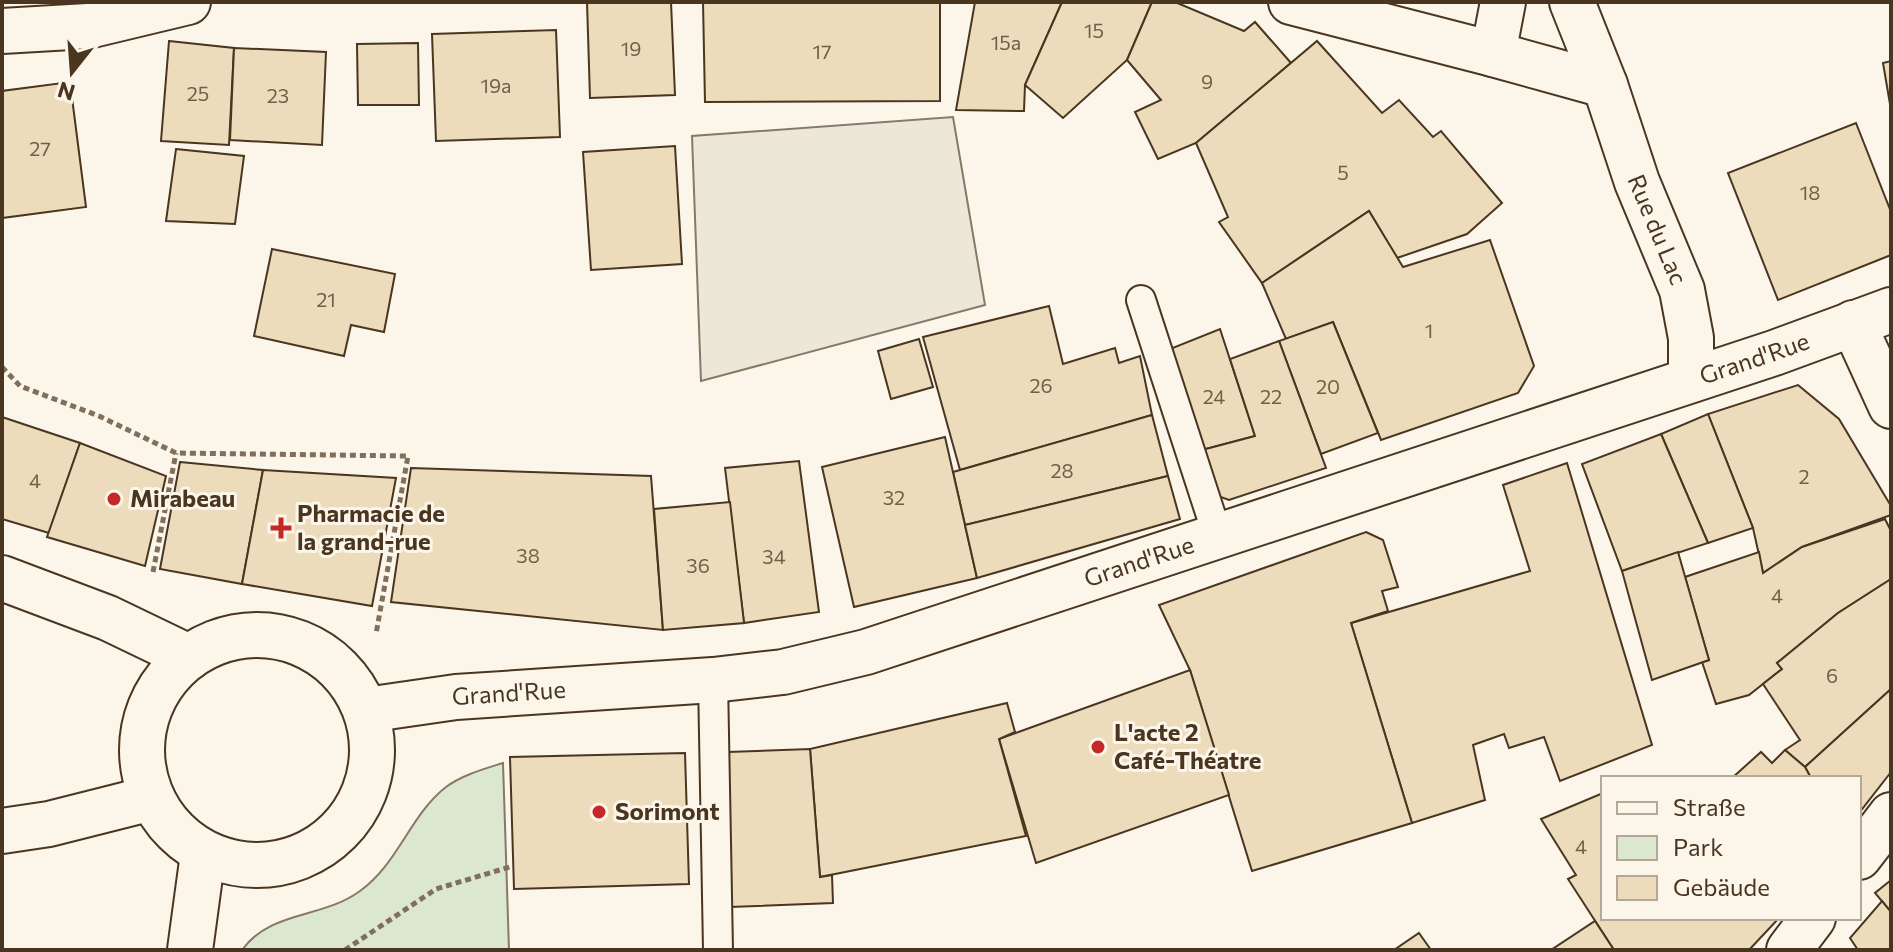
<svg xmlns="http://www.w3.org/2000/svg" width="1893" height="952" font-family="Commissioner,sans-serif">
<rect width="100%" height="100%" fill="#fbf6e9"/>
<!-- green -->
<path fill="#dce7d0" stroke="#887966" stroke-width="2" d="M503 763 509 950H242C271 910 322 919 360 891 398 864 410 815 446 787 462 775 484 769 503 763Z"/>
<!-- parking -->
<path fill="#ede7d9" stroke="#887966" stroke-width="2" d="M953 117 985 305 701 381 692 136Z"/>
<!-- building -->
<g fill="#ecdcbc" stroke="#4a3520" stroke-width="2">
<path d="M587 2H671L675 95 590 98Z"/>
<path d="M703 2H940V101L705 102Z"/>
<path d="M975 2H1062L1025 85 1024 111 956 110Z"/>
<path d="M1062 2H1152L1127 60 1063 118 1025 85Z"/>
<path d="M1152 2H1175L1244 31 1255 22 1291 63 1196 143 1158 159 1135 112 1161 100 1127 60Z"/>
<path d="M556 30 560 137 436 141 432 34Z"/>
<path d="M169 41 234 48 229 145 161 141Z"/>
<path d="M1317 41 1382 113 1399 100 1433 137 1441 131 1502 203 1467 234 1397 258 1369 211 1262 283 1219 222 1228 217 1196 143Z"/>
<path d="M418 43 419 105H358L357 44Z"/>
<path d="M234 48 326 52 322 145 230 140Z"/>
<path d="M1891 61V110L1883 63Z"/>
<path d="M70 82 86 207 2 218V91Z"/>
<path d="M1856 123 1891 212V255L1778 300 1728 173Z"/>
<path d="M675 146 682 264 591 270 583 152Z"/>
<path d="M176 149 244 156 235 224 166 221Z"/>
<path d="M1369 211 1403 267 1490 240 1534 366 1518 393 1381 440 1333 322 1286 339 1262 283Z"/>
<path d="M272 249 395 274 384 332 351 325 344 356 254 336Z"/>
<path d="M1049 306 1063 364 1115 348 1119 363 1140 356 1152 415 960 470 923 337Z"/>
<path d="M1333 322 1378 433 1321 454 1279 341Z"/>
<path d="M1220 329 1255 436 1202 450 1170 349Z"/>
<path d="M919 339 933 387 891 399 878 351Z"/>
<path d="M1279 341 1326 468 1229 500 1215 495 1202 450 1255 436 1230 359Z"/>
<path d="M1798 385 1839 419 1891 506V515L1802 547 1763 573 1753 528 1708 414Z"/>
<path d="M1708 414 1753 528 1708 543 1661 434Z"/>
<path d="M1152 415 1168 476 965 525 953 472Z"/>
<path d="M2 417 80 443 49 533 2 519Z"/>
<path d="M1661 434 1708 543 1622 571 1582 464Z"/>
<path d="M945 437 977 578 854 607 822 467Z"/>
<path d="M80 443 166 476 145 566 47 537Z"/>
<path d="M799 461 819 612 744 623 725 468Z"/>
<path d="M180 462 263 470 242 584 160 569Z"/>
<path d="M1567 463 1652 745 1560 781 1544 737 1509 748 1504 734 1473 745 1485 800 1412 823 1351 623 1530 571 1503 485Z"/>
<path d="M411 468 651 476 663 630 391 602Z"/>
<path d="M263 470 396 478 372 606 242 584Z"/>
<path d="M1168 476 1180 519 977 578 965 525Z"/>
<path d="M730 502 744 623 663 630 654 509Z"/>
<path d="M1885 519 1891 531V579L1838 613 1777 663 1782 669 1749 695 1716 704 1702 662 1709 660 1685 577 1759 552 1763 573 1802 547Z"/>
<path d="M1366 532 1383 540 1398 587 1382 591 1388 611 1351 623 1412 823 1252 871 1190 670 1159 605Z"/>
<path d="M1678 552 1709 660 1652 680 1622 571Z"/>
<path d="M1891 579V689L1805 767 1785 750 1800 740 1763 684 1782 669 1777 663 1838 613Z"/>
<path d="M1190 670 1229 795 1036 863 999 739Z"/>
<path d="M1891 689V772L1859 813V778H1811L1805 767Z"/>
<path d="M1007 703 1015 732 999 739 1026 836 820 877 810 749Z"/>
<path d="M810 749 820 877 832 875 833 903 730 907 728 752Z"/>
<path d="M1785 750 1805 767 1811 778H1732L1761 752 1772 763Z"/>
<path d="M685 753 689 884 514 889 510 757Z"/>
<path d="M1603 793V918H1779L1749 950H1614L1568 879 1576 875 1541 819Z"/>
<path d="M1891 880V912L1875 893Z"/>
<path d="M1882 901 1891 912V950H1858L1850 938Z"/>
<path d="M1595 921 1614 950H1551Z"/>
<path d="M1419 933 1431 950H1394Z"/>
</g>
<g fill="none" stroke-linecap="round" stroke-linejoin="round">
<defs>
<g id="service">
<path d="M1141 300 1218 537"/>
<path d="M713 680 718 950"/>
</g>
<g id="minor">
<path d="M1291 2 1493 54 1503 2"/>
<path d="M2 31 88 26 188 2"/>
<path d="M1493 54 1605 85 1572 2"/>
<path id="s1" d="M1605 85 1637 182 1682 290 1691 338V380"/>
<path d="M1853 323 1891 406"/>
<path d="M2 831 49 824 152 798"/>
<path d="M1859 857 1891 815"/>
<path d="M190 950 203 854"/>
<path d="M1789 950 1813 918"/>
</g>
<g id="primary">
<path d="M2 578 108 618 189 657"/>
<circle cx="257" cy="750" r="115"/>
<path id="s2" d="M366 710 456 697 713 680 783 672 866 652 1774 353 1891 310"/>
</g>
</defs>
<!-- service casing -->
<use href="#service" stroke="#4a3520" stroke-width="32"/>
<!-- minor casing -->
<use href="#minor" stroke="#4a3520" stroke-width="48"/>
<!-- primary casing -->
<use href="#primary" stroke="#4a3520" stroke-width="48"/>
<!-- path -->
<g stroke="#7f6f5c" stroke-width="5" stroke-dasharray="6 4" stroke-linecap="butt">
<path d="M2 367 20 386 99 416 176 453 408 456 376 634"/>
<path d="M153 572 176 453"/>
<path d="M345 950 436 889 513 866"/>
</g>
<!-- service -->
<use href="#service" stroke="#fbf6e9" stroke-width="28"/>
<!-- minor -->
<use href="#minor" stroke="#fbf6e9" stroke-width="44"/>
<!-- primary -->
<use href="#primary" stroke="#fbf6e9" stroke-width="44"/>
</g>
<!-- markers -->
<g fill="#c62828" stroke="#fbf6e9" stroke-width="3">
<circle cx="114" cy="499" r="8"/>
<path d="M277 516h8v8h8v8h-8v8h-8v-8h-8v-8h8z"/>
<circle cx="1098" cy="747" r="8"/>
<circle cx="599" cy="812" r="8"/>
</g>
<g text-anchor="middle" stroke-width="6" stroke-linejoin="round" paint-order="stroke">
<!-- number labels -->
<g font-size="20" fill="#725f47">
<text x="1094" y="38">15</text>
<text x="1006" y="50">15a</text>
<text x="631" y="56">19</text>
<text x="822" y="59">17</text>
<text x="1207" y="89">9</text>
<text x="496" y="93">19a</text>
<text x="198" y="101">25</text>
<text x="278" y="103">23</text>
<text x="40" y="156">27</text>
<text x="1343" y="180">5</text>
<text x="1810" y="200">18</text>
<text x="326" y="307">21</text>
<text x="1429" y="338">1</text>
<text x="1041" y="393">26</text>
<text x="1328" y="394">20</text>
<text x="1214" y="404">24</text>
<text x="1271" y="404">22</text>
<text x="1062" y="478">28</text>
<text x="1804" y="484">2</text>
<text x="35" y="488">4</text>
<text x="894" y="505">32</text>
<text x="528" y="563">38</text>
<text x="774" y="564">34</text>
<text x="698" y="573">36</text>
<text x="1777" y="603">4</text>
<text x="1832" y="683">6</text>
<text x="1581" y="854">4</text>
</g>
<!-- street labels -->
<g font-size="24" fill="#4a3520" stroke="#fbf6e9">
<text dy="8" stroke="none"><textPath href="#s1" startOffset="154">Rue du Lac</textPath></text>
<text dy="8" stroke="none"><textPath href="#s2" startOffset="1440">Grand'Rue</textPath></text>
<text dy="8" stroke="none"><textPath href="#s2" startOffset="792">Grand'Rue</textPath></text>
<text dy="8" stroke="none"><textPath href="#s2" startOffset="144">Grand'Rue</textPath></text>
</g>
<!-- poi labels -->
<g font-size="24" font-weight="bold" fill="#4a3520" stroke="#fbf6e9" text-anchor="start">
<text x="130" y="507">Mirabeau</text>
<text x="297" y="522">Pharmacie de<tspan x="297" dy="28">la grand-rue</tspan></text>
<text x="1114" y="741">L'acte 2<tspan x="1114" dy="28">Café-Théatre</tspan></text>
<text x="615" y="820">Sorimont</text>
</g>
</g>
<!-- border -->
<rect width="1893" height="952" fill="none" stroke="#4a3520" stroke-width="8"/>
<!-- legend -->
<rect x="1601" y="776" width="260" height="144" fill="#fbf6e9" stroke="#b4a999" stroke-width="2"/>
<rect x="1617" y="802" width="40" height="12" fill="#fbf6e9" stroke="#b4a999" stroke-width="2"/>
<text x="1673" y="816" font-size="24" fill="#4a3520">Straße</text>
<rect x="1617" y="836" width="40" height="24" fill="#dce7d0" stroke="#b4a999" stroke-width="2"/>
<text x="1673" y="856" font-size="24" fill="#4a3520">Park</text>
<rect x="1617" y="876" width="40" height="24" fill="#ecdcbc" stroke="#b4a999" stroke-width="2"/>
<text x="1673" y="896" font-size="24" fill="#4a3520">Gebäude</text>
<!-- north arrow -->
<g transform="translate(72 72) rotate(197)" stroke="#fbf6e9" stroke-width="6" paint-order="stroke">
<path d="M0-6L14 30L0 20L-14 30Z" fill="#4a3520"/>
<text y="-12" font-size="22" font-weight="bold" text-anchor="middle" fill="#4a3520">N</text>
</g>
</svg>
